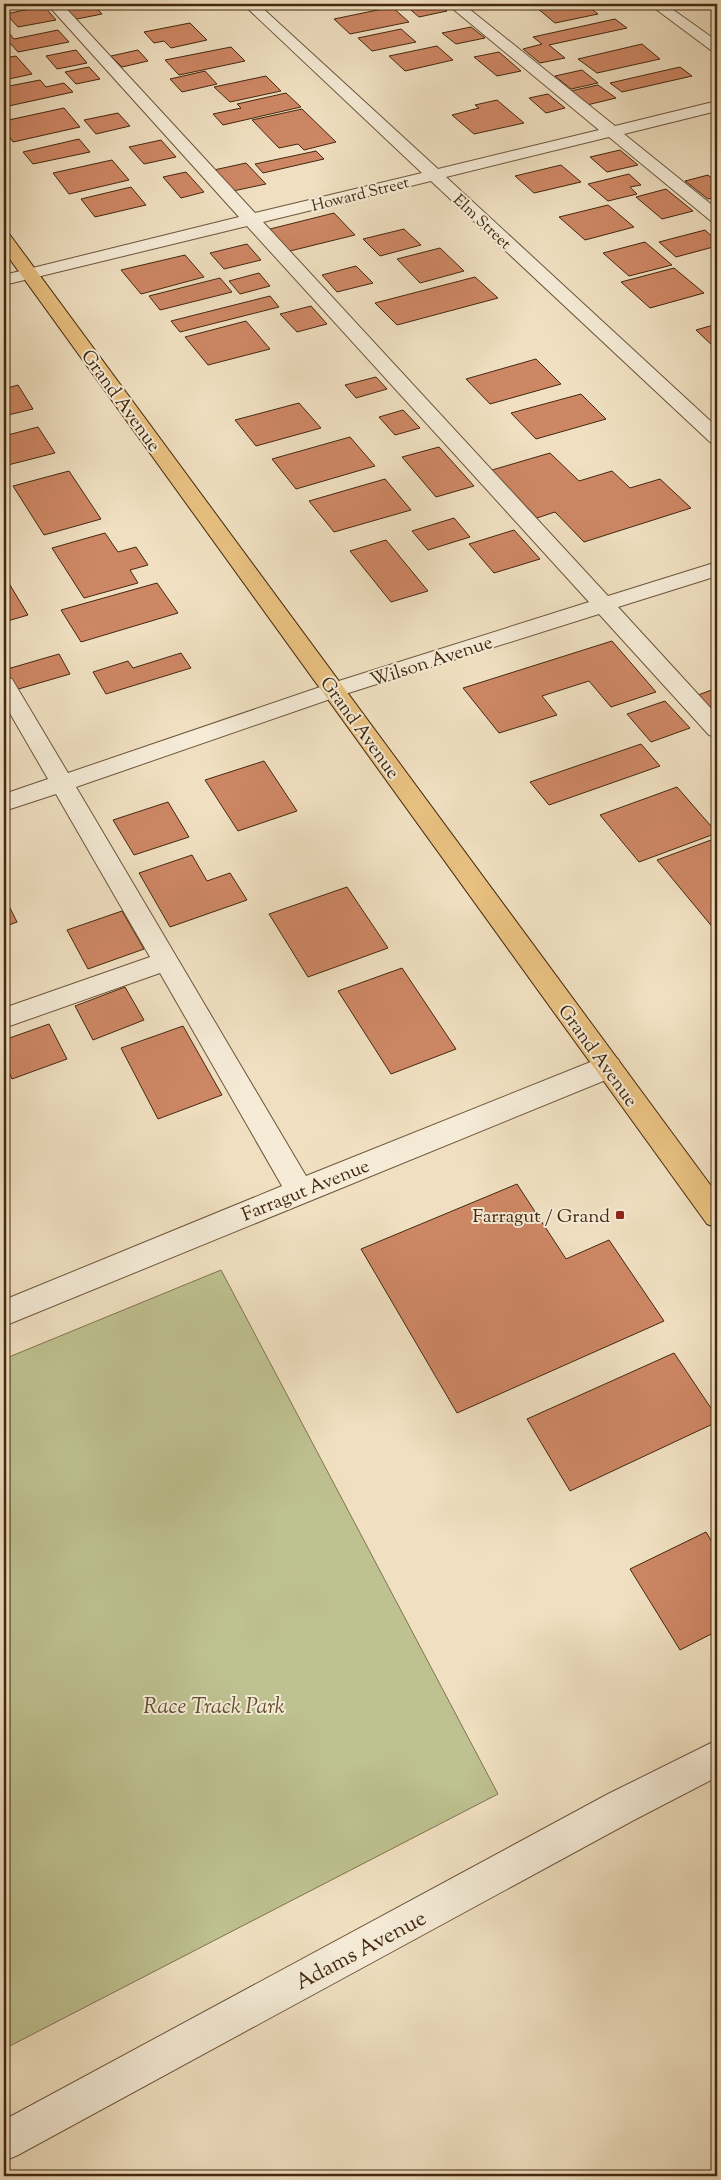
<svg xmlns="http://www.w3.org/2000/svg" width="721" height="2180" font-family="'Sorts Mill Goudy',serif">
<rect width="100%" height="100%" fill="#f0e0c1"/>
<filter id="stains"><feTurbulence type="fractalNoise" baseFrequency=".004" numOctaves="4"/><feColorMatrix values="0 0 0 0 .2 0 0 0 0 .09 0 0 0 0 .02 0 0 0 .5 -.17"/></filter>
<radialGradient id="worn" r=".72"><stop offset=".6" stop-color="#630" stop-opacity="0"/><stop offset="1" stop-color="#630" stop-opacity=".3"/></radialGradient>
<!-- green -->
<path fill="#bec190" stroke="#80744f" d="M221 1270 498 1794 4 2049V1359Z"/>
<!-- building -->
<g fill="#ce8765" stroke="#43280e">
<path d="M81 4H93L102 14 72 20 61 8Z"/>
<path d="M412 4H438L447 11 419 17 405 5Z"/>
<path d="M559 4H585L598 14 555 23 537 8Z"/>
<path d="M44 6 56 20 18 27 6 14Z"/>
<path d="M392 7 409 22 350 34 334 19Z"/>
<path d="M615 19 627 28 549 45 565 58 540 63 523 49 542 44 533 37Z"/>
<path d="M190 23 207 40 171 48 164 41 154 43 144 32Z"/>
<path d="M4 27 14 39 58 30 69 42 18 52 11 44 4 45Z"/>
<path d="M471 27 485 38 456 44 442 33Z"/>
<path d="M401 29 416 42 372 51 358 38Z"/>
<path d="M642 44 660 59 597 73 578 59Z"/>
<path d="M437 46 453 60 405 71 389 56Z"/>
<path d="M231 47 245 61 179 75 165 60Z"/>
<path d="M76 50 87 63 57 69 46 56Z"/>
<path d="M138 50 148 61 122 67 111 56Z"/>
<path d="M499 52 521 71 497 76 474 57Z"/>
<path d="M16 56 32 74 4 80V58Z"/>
<path d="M89 67 100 79 76 84 65 72Z"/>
<path d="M680 67 692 76 622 92 610 83Z"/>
<path d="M582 70 598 83 571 89 555 76Z"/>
<path d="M205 71 217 84 182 92 170 79Z"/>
<path d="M266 76 281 91 230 102 214 87Z"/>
<path d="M40 80 46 87 64 83 73 92 4 107V87Z"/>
<path d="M598 85 616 98 587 105 570 91Z"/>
<path d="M286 93 301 107 223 125 213 114 241 108 237 104Z"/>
<path d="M548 94 565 108 546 113 529 98Z"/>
<path d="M497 100 524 123 474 134 452 115 479 108 475 105Z"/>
<path d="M64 108 80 127 13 142 4 129V121Z"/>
<path d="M302 109 336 142 304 150 298 144 279 148 252 120Z"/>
<path d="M118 113 130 126 96 134 84 120Z"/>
<path d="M79 139 90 152 33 164 23 152Z"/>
<path d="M161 140 176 157 144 164 129 147Z"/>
<path d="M620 150 638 165 607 172 590 157Z"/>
<path d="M316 151 324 159 263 173 255 164Z"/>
<path d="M112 160 129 180 69 194 53 173Z"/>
<path d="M246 163 266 184 233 191 214 170Z"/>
<path d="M561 165 581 182 534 193 515 176Z"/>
<path d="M186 172 204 192 181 198 163 177Z"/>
<path d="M629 174 641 185 630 187 637 194 608 201 588 184Z"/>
<path d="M708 175 717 183V197L708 199 685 181Z"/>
<path d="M131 187 146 205 95 217 81 199Z"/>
<path d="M666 189 693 211 662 219 636 197Z"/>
<path d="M608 205 634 227 585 240 559 217Z"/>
<path d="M334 213 355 235 286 252 266 230Z"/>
<path d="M404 229 421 245 380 256 363 239Z"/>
<path d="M705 230 717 241V246L676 257 659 242Z"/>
<path d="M645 242 672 265 629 276 603 253Z"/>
<path d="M247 244 261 260 224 269 210 253Z"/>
<path d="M440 248 464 271 420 283 397 259Z"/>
<path d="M185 255 204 277 141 294 121 270Z"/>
<path d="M356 266 373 283 337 292 322 275Z"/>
<path d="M674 268 704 293 650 308 621 282Z"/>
<path d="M259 273 270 286 240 294 229 281Z"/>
<path d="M475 277 498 298 397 325 375 303Z"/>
<path d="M220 278 232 292 160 310 149 296Z"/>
<path d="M270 296 279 307 180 332 171 321Z"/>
<path d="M311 306 327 324 297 332 280 314Z"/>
<path d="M246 321 270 349 208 365 185 337Z"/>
<path d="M717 324V349H716L696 330Z"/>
<path d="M536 359 561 384 490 404 466 379Z"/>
<path d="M376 377 387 389 356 398 345 385Z"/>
<path d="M18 385 33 409 4 416V389Z"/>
<path d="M581 394 606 419 536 439 511 413Z"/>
<path d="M299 403 321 428 256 446 235 420Z"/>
<path d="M403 410 420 428 395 435 379 417Z"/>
<path d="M38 427 55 453 4 466V436Z"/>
<path d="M350 437 375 466 296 489 272 459Z"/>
<path d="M439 447 474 486 436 497 402 457Z"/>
<path d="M550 453 579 481 612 471 630 488 660 479 691 508 584 542 555 512 537 518 492 470Z"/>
<path d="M69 471 101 519 44 535 13 486Z"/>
<path d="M385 479 411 510 334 532 309 501Z"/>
<path d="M454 518 470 537 428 550 412 531Z"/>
<path d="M514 530 540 559 494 573 469 544Z"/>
<path d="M105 533 118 552 136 547 148 565 130 570 138 583 84 598 52 548Z"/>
<path d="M386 540 428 591 391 602 350 551Z"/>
<path d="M157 583 178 613 81 642 61 610Z"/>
<path d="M10 585 28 615 4 622V587Z"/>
<path d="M612 641 656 692 611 707 589 681 542 696 557 715 499 733 463 688Z"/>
<path d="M181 653 191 668 106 694 93 672 128 661 133 668Z"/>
<path d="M59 654 70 674 15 690 4 670Z"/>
<path d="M717 688V716L698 695Z"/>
<path d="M665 701 690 728 651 742 627 714Z"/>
<path d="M641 744 660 766 549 805 530 782Z"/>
<path d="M264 761 297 811 238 831 205 780Z"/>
<path d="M677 787 717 833 639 862 600 815Z"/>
<path d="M168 802 189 837 134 855 113 820Z"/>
<path d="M711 840 717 847V928L714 929 657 860Z"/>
<path d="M192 855 207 881 230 873 247 900 170 927 139 873Z"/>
<path d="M347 887 388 948 308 977 269 914Z"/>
<path d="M4 896 17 922 4 927Z"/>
<path d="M122 911 144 949 88 969 67 930Z"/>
<path d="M402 968 456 1049 391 1074 338 991Z"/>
<path d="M125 987 144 1020 93 1040 75 1006Z"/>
<path d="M49 1024 67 1059 12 1079 4 1061V1040Z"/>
<path d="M183 1026 222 1095 158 1119 121 1048Z"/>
<path d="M517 1184 566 1259 609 1240 664 1321 457 1413 361 1249Z"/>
<path d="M674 1353 717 1417V1422L570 1491 527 1419Z"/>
<path d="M706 1532 717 1550V1631L680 1650 630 1569Z"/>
</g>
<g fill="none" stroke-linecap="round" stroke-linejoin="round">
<defs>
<g id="minor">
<path d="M47 4H62L255 213 422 173 243 4H258L438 169 599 130 447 4H463L615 126 717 101V111L624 134 717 209V222L711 221 609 137 446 177 717 427V444L710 442 431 181 263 222 608 596 717 562V576L618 607 717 715V737L709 735 599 614 342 695 76 787 306 1176 598 1059 608 1056 618 1059 622 1067 618 1075 4 1326V1300L282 1186 160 973 4 1028V1008L150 957 56 794 4 811V794L48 779 4 703V677L12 679 68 773 326 685 589 602 247 226 4 285V275L239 217Z"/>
<path d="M649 4H665L717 41V53L712 51Z"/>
<path d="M717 1740V1777L634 1820 18 2155 4 2161V2120L608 1794Z"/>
</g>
<path id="major" d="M4 234 10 235 717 1194V1228L707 1224 4 251Z"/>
</defs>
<!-- minor casing -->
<use href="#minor" stroke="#6e563b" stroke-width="2"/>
<!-- major casing -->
<use href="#major" stroke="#43280e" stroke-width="2"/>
<!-- minor -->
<use href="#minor" fill="#f5ebd7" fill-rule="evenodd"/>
<!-- major -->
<use href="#major" fill="#e8c080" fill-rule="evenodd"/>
</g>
<!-- markers -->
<rect fill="#8f2418" stroke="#f5ebd7" stroke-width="2" x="615" y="1210" width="10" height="10" rx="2.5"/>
<g text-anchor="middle" stroke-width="4" stroke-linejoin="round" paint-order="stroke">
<!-- far-street labels -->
<g font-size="16" fill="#43280e" stroke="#f5ebd7">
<text transform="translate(360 193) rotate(-14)" y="6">Howard Street</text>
<text transform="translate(483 221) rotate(43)" y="6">Elm Street</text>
</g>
<!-- street labels -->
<g font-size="19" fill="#43280e" stroke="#f5ebd7">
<text transform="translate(122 400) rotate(54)" y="7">Grand Avenue</text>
<text transform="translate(431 660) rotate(-18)" y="7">Wilson Avenue</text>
<text transform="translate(361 727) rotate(54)" y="7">Grand Avenue</text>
<text transform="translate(599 1055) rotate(54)" y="7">Grand Avenue</text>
<text transform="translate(305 1189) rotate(-22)" y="7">Farragut Avenue</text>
</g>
<!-- poi labels -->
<g font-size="19" fill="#43280e" stroke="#f5ebd7" text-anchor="end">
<text x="610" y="1222">Farragut / Grand</text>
</g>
<!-- near-park labels -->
<g font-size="22" font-style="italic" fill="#624e2e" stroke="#f5ebd7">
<text x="214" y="1713">Race Track Park</text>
</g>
<!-- near-street labels -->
<g font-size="22" fill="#43280e" stroke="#f5ebd7">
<text transform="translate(360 1949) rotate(-28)" y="8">Adams Avenue</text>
</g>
</g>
<!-- margin -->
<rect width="721" height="2180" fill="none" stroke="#f0e0c1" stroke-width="20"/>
<rect x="5" y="5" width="711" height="2170" fill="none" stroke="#43280e" stroke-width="2.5"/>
<rect x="10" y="10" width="701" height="2160" fill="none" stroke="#43280e"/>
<rect width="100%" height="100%" filter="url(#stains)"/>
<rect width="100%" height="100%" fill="url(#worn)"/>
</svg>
